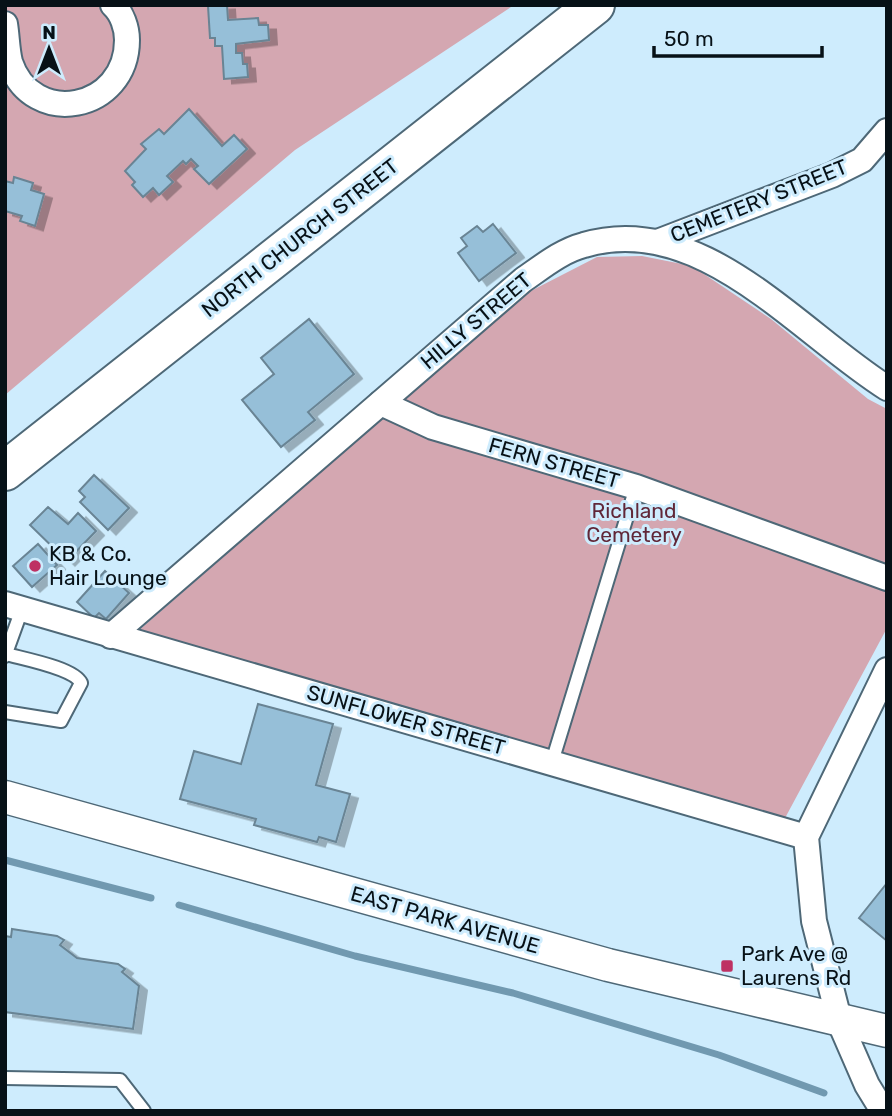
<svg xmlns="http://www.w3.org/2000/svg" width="892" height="1116" font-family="Rubik,sans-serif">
<defs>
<filter id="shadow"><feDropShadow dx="8" dy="4.5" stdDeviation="0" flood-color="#0004"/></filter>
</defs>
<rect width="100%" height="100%" fill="#ceecfd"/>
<!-- green -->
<g fill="#d4a7b1">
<path d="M5 5H514L295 150 5 395Z"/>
<path d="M642 256 692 266 771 319 868 399 887 409V628L784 820 138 631 525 294 597 257Z"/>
</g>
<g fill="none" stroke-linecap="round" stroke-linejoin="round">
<!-- stream -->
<g stroke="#7199b0" stroke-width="7">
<path d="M5 860 151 898"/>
<path d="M179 905 355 956 513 993 719 1055 824 1093"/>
</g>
</g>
<!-- building -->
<g fill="#96bfd8" stroke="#698494" stroke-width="2" filter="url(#shadow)">
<path d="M227 5 228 20 258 18 259 25H268L269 40 236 44V53H242L243 64H247L248 77 224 79 222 46H215V38H210L208 6Z"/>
<path d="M189 109 222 146 234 135 247 149 209 184 194 169 198 166 191 159 186 164 183 161 167 176 173 182 159 195 153 188 143 197 132 185 135 182 125 171 146 149 141 144 159 129 164 134Z"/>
<path d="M14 177 33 183 31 190 44 194 35 226 20 221 22 216 5 211V181L13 183Z"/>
<path d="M493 224 516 253 479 281 458 253 467 246 461 238 477 226 483 232Z"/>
<path d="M309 319 354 374 308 412 315 420 281 447 242 400 274 374 261 358Z"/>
<path d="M94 475 129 508 108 530 80 502 85 497 79 491Z"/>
<path d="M48 507 68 524 78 513 96 531 67 561 30 525Z"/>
<path d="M38 544 57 565 32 587 13 566Z"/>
<path d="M105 571 129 593 106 619 99 613 94 618 77 602Z"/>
<path d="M258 704 333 724 316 785 350 794 336 842 319 837 317 842 254 825 256 819 180 799 194 751 241 764Z"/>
<path d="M887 883V941L859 918Z"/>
<path d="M12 929 57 936 64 940 60 945 77 958 118 964 125 969 122 972 139 986 133 1029 5 1012V936L11 937Z"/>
</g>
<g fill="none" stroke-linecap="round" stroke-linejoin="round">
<defs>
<g id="service">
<path d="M5 656 22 609"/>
<path d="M5 712 61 721 81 683C74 668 24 659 6 654"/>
<path d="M552 762 636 487"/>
<path d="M5 1078 120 1080 144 1111"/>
</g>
<g id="minor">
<path d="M5 24C7 36 7 50 10 62 32 129 127 111 127 40 127 28 122 13 113 5"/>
<path d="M660 241 832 175 862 160 887 131"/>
<path d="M381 403 433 427 636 487 887 578"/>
<path d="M5 604 806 837"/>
<path d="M111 636 523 280C542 267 561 251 584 245 700 210 798 332 887 388"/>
<path d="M883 1111 867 1085 840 1023 814 921 806 837 887 670"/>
</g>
<path id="tertiary" d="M5 797 608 965 887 1031"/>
<path id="primary" d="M5 471 595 5"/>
</defs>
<!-- service casing -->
<use href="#service" stroke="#4e6877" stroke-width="16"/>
<!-- minor casing -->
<use href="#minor" stroke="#4e6877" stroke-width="28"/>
<!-- tertiary casing -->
<use href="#tertiary" stroke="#4e6877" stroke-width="35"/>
<!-- primary casing -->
<use href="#primary" stroke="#4e6877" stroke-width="42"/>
<!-- service -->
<use href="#service" stroke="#fff" stroke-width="12"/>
<!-- minor -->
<use href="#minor" stroke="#fff" stroke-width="24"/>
<!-- tertiary -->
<use href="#tertiary" stroke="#fff" stroke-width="32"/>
<!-- primary -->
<use href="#primary" stroke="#fff" stroke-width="38"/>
</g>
<!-- markers -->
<g fill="#be3163" stroke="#ceecfd" stroke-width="2.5">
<circle cx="35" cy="566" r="7"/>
<rect x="720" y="959" width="14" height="14" rx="3.5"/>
</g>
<g text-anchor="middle" stroke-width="6" stroke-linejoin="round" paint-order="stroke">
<!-- street labels -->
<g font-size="21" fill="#071117" stroke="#ceecfd">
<text transform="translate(759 201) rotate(-22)" y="7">CEMETERY STREET</text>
<text transform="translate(300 238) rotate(-38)" y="7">NORTH CHURCH STREET</text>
<text transform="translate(476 321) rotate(-40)" y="7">HILLY STREET</text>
<text transform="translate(554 463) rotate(16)" y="7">FERN STREET</text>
<text transform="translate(406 720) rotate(16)" y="7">SUNFLOWER STREET</text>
<text transform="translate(445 920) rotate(16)" y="7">EAST PARK AVENUE</text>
</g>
<!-- park labels -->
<g font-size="21" fill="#602738" stroke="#ceecfd">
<text x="634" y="518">Richland<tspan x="634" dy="24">Cemetery</tspan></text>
</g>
<!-- poi labels -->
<g font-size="21" fill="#071117" stroke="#ceecfd" text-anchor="start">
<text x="49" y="561">KB &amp; Co.<tspan x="49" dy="24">Hair Lounge</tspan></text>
<text x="741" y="961">Park Ave @<tspan x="741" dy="24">Laurens Rd</tspan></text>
</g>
</g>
<!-- border -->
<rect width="892" height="1116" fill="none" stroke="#071117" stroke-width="14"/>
<!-- north arrow -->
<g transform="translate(49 49)" stroke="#ceecfd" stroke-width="5" paint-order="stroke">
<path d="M0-5L12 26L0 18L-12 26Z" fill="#071117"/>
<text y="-10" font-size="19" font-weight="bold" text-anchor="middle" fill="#071117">N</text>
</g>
<!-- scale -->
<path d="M654 46v10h168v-10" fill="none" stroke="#071117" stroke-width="3.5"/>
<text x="664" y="46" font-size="21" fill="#071117" stroke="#ceecfd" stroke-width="5" paint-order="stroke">50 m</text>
</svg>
